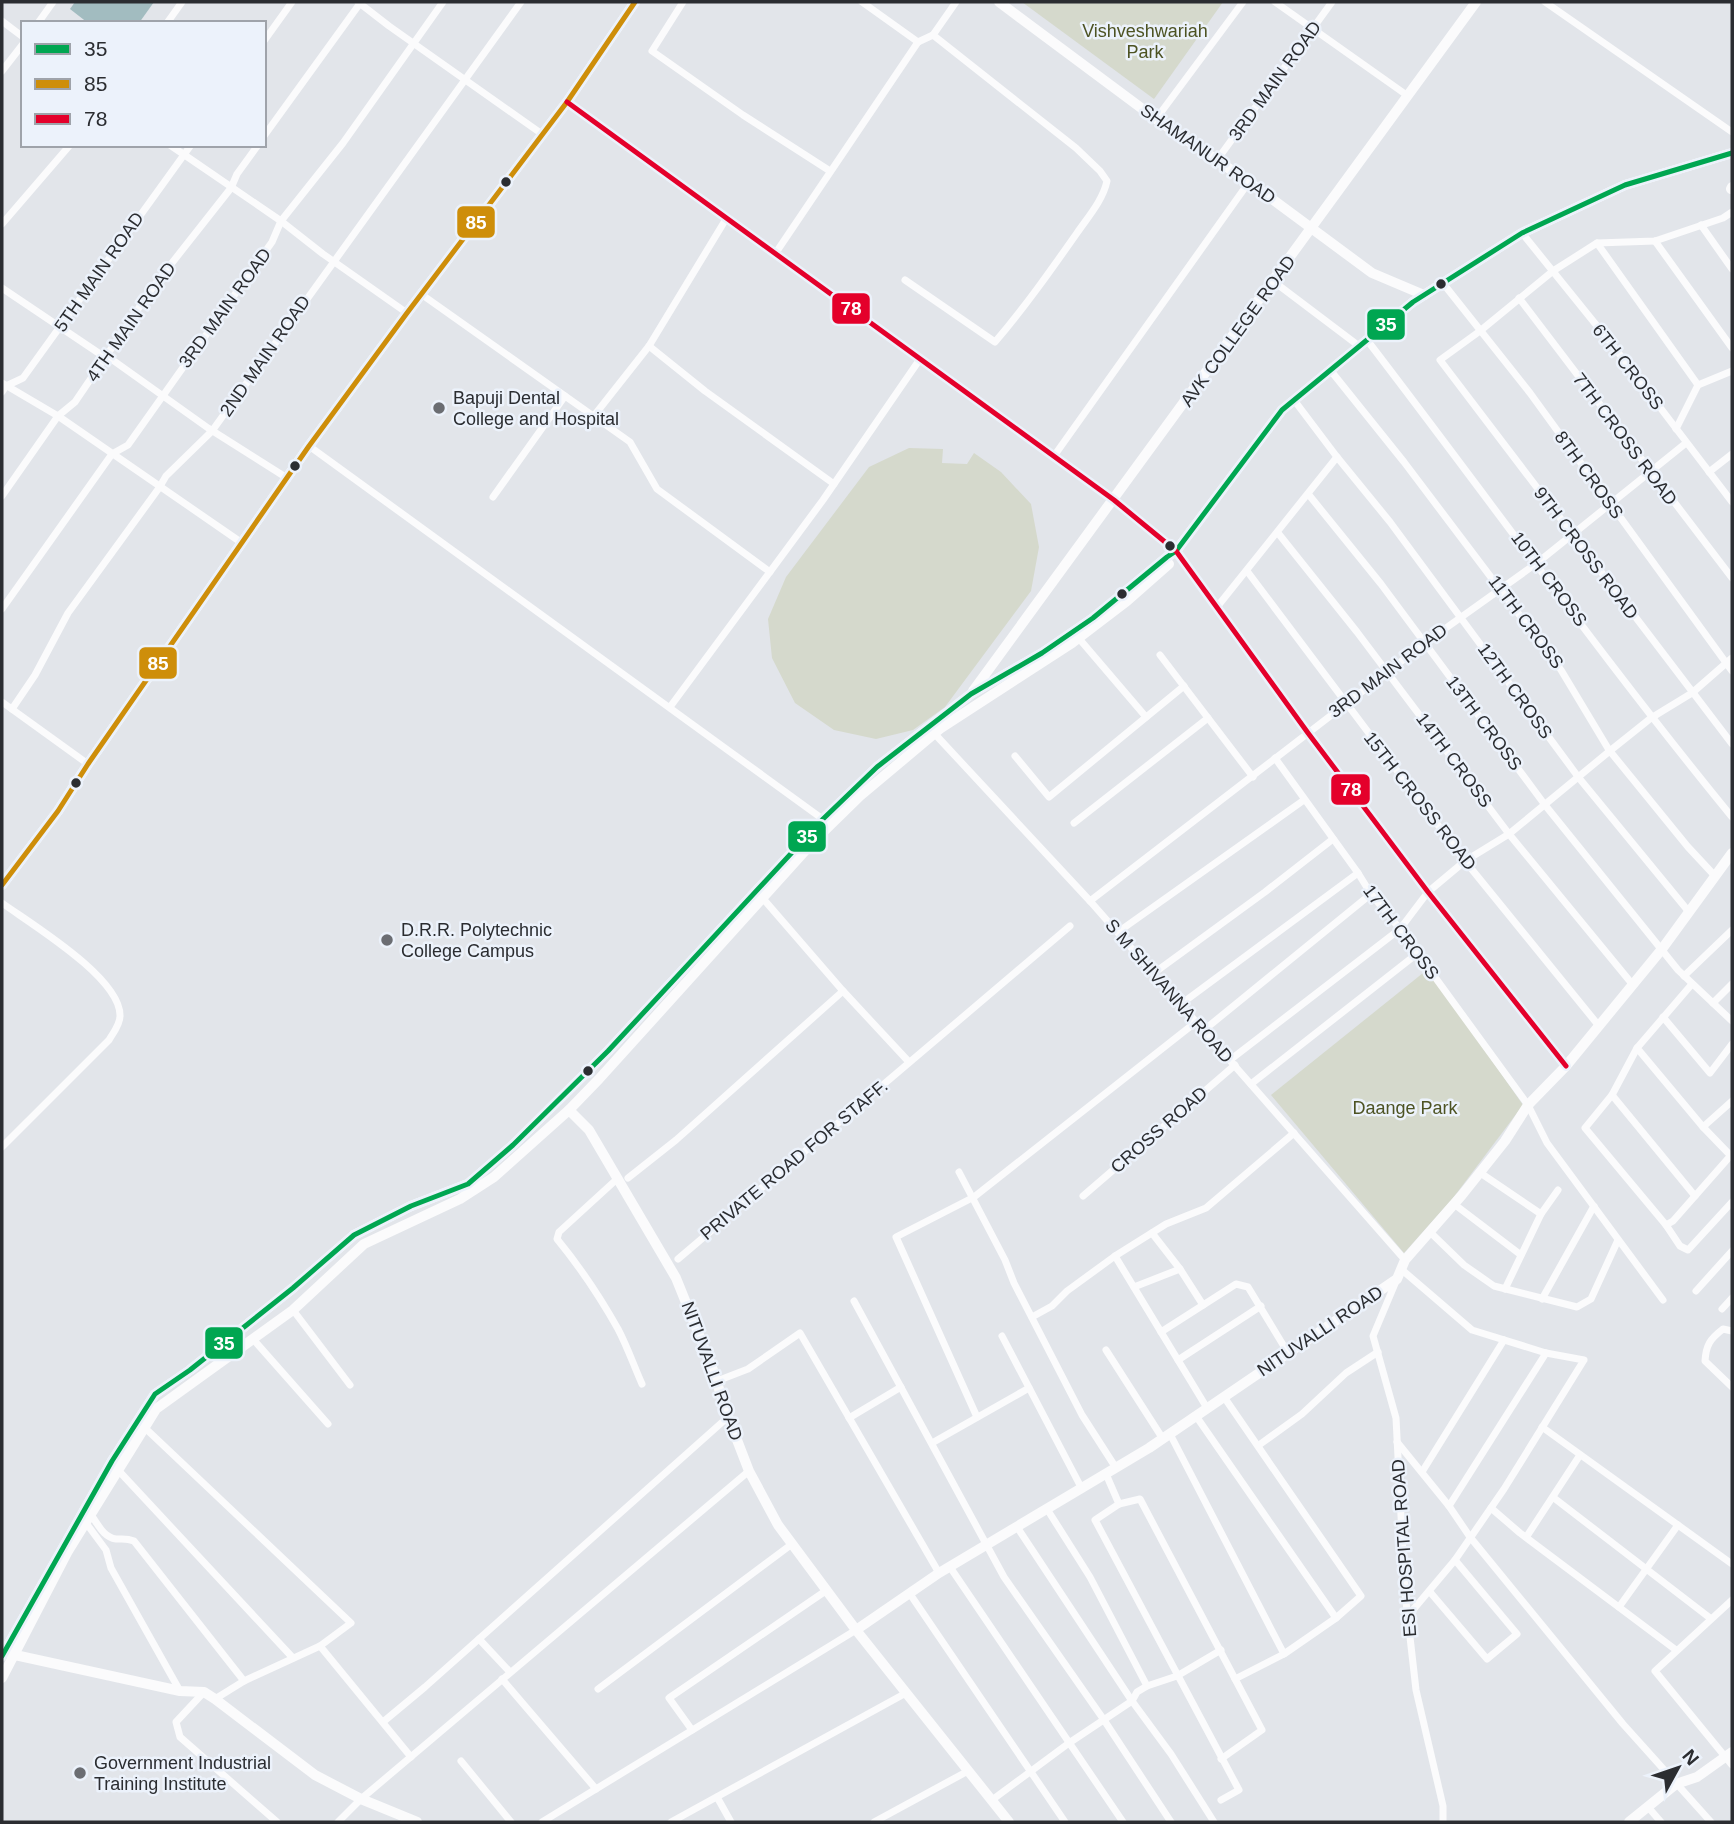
<svg xmlns="http://www.w3.org/2000/svg" width="1734" height="1824" font-family="Arial,sans-serif">
<rect width="100%" height="100%" fill="#e2e5ea"/>
<!-- green -->
<g fill="#d5d9cc">
<path d="M1022 2H1223L1154 99Z"/>
<path d="M909 448 943 449 942 463 967 464 974 453 1001 472 1031 504 1039 547 1031 591 945 707 913 730 876 739 834 730 795 703 772 658 768 619 786 577 869 467Z"/>
<path d="M1428 969 1523 1105 1453 1198 1404 1253 1271 1095Z"/>
</g>
<!-- water -->
<path fill="#a2bcc0" d="M75 2H154L139 23H88L70 9Z"/>
<g fill="none" stroke-linecap="round" stroke-linejoin="round">
<!-- street -->
<g stroke="#fbfbfc" stroke-width="7">
<path d="M358 2 389 26 542 134"/>
<path d="M683 2 652 51 743 115 830 171"/>
<path d="M862 2 918 42 933 35"/>
<path d="M1275 2 1408 96"/>
<path d="M1545 2 1732 132"/>
<path d="M2 21 23 37"/>
<path d="M38 23 53 2"/>
<path d="M167 23 182 2"/>
<path d="M264 41 292 2"/>
<path d="M2 71 23 44"/>
<path d="M567 102 1114 500 1176 551 1308 733 1428 892 1566 1066"/>
<path d="M1156 119 1243 2"/>
<path d="M264 136 361 2"/>
<path d="M170 145 281 221 323 254 407 313"/>
<path d="M1217 160 1332 2"/>
<path d="M1732 212 1723 218 1655 241 1597 243 1553 271 1480 331 1440 360 1732 744"/>
<path d="M2 224 70 145"/>
<path d="M1701 225 1732 269"/>
<path d="M1522 233 1614 347 1732 502"/>
<path d="M1655 241 1732 348"/>
<path d="M1597 243 1698 385"/>
<path d="M775 254 918 42"/>
<path d="M905 280 995 342C1025 307 1051 270 1077 233 1088 217 1103 200 1107 181L1100 171 1076 148 933 35 956 2"/>
<path d="M1273 281 1359 346"/>
<path d="M1442 282 1530 393 1732 671"/>
<path d="M2 288 106 358 107 356 208 428 287 478"/>
<path d="M421 294 630 442 657 489 770 572"/>
<path d="M1519 298 1732 578"/>
<path d="M1367 340C1489 499 1605 662 1732 817"/>
<path d="M649 346 705 391 834 484"/>
<path d="M1331 371 1404 462 1561 670 1609 750 1688 847 1715 876"/>
<path d="M2 383 58 416 242 543"/>
<path d="M2 392 6 386 23 378 191 145"/>
<path d="M1294 400 1337 457 1390 522 1579 778 1689 912"/>
<path d="M593 417 649 346 726 219"/>
<path d="M1676 429 1698 385 1732 371"/>
<path d="M309 446 824 820"/>
<path d="M1054 456 1249 182"/>
<path d="M1709 472 1732 454"/>
<path d="M1309 495 1381 584 1545 805 1678 970 1732 1021"/>
<path d="M2 496 58 416 75 402 153 287 231 188 237 174 258 145"/>
<path d="M493 497 565 396"/>
<path d="M1278 533 1357 632 1509 834 1633 985"/>
<path d="M1247 571 1465 861 1599 1026"/>
<path d="M1217 607 1337 457"/>
<path d="M2 609 112 454 128 445 272 242 281 221 343 143 443 2"/>
<path d="M1076 635 1146 717"/>
<path d="M1160 655 1253 777"/>
<path d="M2 702 88 764"/>
<path d="M670 707 823 500 920 359"/>
<path d="M12 709 35 675 68 613 159 488 166 476 212 431 521 2"/>
<path d="M933 732 1090 901 1405 1260"/>
<path d="M1015 756 1049 797 1184 686"/>
<path d="M1275 758 1358 873 1371 894 1400 929 1528 1105 1547 1143 1663 1300"/>
<path d="M1074 823 1208 718"/>
<path d="M760 895 843 991 909 1062"/>
<path d="M1090 901 1425 643 1537 563 1686 443"/>
<path d="M2 903C31 924 121 978 120 1016 120 1025 113 1033 109 1040L2 1147"/>
<path d="M1118 932 1304 800"/>
<path d="M1154 973 1265 892 1333 839"/>
<path d="M1684 976 1732 930"/>
<path d="M1692 984 1637 1048 1703 1127 1732 1157"/>
<path d="M1713 1003 1732 984"/>
<path d="M1181 1004 1358 873"/>
<path d="M1663 1017 1710 1073 1732 1044"/>
<path d="M1204 1030 1371 894"/>
<path d="M1637 1048 1612 1095 1585 1128 1666 1225 1680 1246 1688 1250 1732 1202"/>
<path d="M1230 1060 1400 929 1428 892 1465 861 1509 834 1611 750 1651 718 1692 693 1732 658"/>
<path d="M1251 1084 1418 953"/>
<path d="M1612 1095 1695 1196"/>
<path d="M1703 1127 1732 1101"/>
<path d="M959 1172 1005 1260 1014 1283 1082 1415 1116 1468"/>
<path d="M1479 1172 1541 1214"/>
<path d="M628 1178 676 1140 843 991"/>
<path d="M617 1179 559 1232 557 1239C580 1267 600 1297 618 1329 627 1346 634 1366 642 1384"/>
<path d="M1083 1196 1235 1065"/>
<path d="M1454 1204 1521 1255"/>
<path d="M1666 1225 1673 1221 1732 1154"/>
<path d="M1430 1232 1464 1265 1494 1286 1577 1307 1591 1299 1618 1240"/>
<path d="M1152 1233 1180 1269 1203 1305"/>
<path d="M678 1259 1070 926"/>
<path d="M1401 1269 1472 1330 1546 1353 1584 1360 1504 1489 1455 1560 1407 1617"/>
<path d="M1397 1279 1373 1336 1396 1418 1405 1593 1416 1690 1443 1806V1822"/>
<path d="M1134 1287 1180 1269"/>
<path d="M1505 1289 1541 1214 1558 1190"/>
<path d="M1696 1291 1732 1251"/>
<path d="M1542 1299 1594 1206"/>
<path d="M854 1301 1004 1577 1104 1720 1171 1822"/>
<path d="M1722 1309 1732 1298"/>
<path d="M293 1310 350 1385"/>
<path d="M1032 1317 1052 1306 1067 1291 1115 1256"/>
<path d="M1732 1331 1723 1329C1710 1339 1706 1345 1705 1361L1732 1387"/>
<path d="M1161 1332 1236 1284 1248 1287 1288 1353"/>
<path d="M1002 1336 1082 1489"/>
<path d="M253 1339 328 1424"/>
<path d="M1106 1350 1163 1439"/>
<path d="M1178 1360 1261 1306"/>
<path d="M717 1381 748 1369 800 1333 939 1573"/>
<path d="M1207 1408 1115 1256 1166 1224 1206 1208 1294 1133"/>
<path d="M1196 1416 1336 1618 1361 1596 1224 1397"/>
<path d="M977 1417 896 1237 974 1197 1196 1022"/>
<path d="M849 1418 901 1387"/>
<path d="M144 1427 351 1623 320 1646 244 1681 215 1699"/>
<path d="M1542 1427 1732 1564"/>
<path d="M1170 1434 1284 1654 1336 1618"/>
<path d="M1397 1442 1449 1506 1470 1537 1623 1724 1711 1822"/>
<path d="M932 1443 1029 1388"/>
<path d="M1259 1445 1302 1414 1346 1373 1378 1352"/>
<path d="M118 1470 293 1658"/>
<path d="M1422 1472 1504 1340"/>
<path d="M1106 1474 1119 1504 1095 1520 1239 1790 1221 1800"/>
<path d="M1554 1498 1710 1618"/>
<path d="M1119 1504 1140 1499 1262 1730 1221 1759"/>
<path d="M1449 1506 1546 1353"/>
<path d="M1491 1508 1520 1533 1676 1650"/>
<path d="M91 1515C98 1524 103 1537 116 1539 123 1539 127 1538 134 1541L244 1681"/>
<path d="M86 1523 106 1550 111 1568 180 1691"/>
<path d="M1017 1527 1132 1701 1171 1754 1214 1822"/>
<path d="M1527 1536 1580 1455"/>
<path d="M950 1567 1123 1822"/>
<path d="M1430 1592 1487 1659 1517 1634 1455 1560"/>
<path d="M910 1594 1065 1822"/>
<path d="M1732 1600 1655 1671 1732 1765"/>
<path d="M1619 1607 1678 1525"/>
<path d="M479 1639 510 1672"/>
<path d="M320 1646 411 1757"/>
<path d="M502 1679 596 1789"/>
<path d="M1235 1679 1284 1654"/>
<path d="M1147 1686 1177 1676 1221 1650"/>
<path d="M598 1689 792 1544"/>
<path d="M204 1692 176 1722 180 1737 277 1822"/>
<path d="M383 1722 425 1687 728 1417"/>
<path d="M692 1730 669 1698 827 1590"/>
<path d="M461 1761 511 1822"/>
<path d="M717 1797 731 1822"/>
<path d="M992 1800 1069 1743 1132 1701 1137 1692 1147 1686 1090 1577 1047 1509"/>
<path d="M1648 1807 1661 1822"/>
<path d="M338 1822 361 1799 749 1471"/>
<path d="M542 1822 856 1630"/>
<path d="M671 1822 906 1693"/>
<path d="M874 1822 968 1771"/>
</g>
<!-- secondary -->
<g stroke="#fbfbfc" stroke-width="10">
<path d="M999 2 1156 119 1249 182 1372 273 1424 295"/>
<path d="M1731 189 1732 187"/>
<path d="M973 691 1476 2"/>
<path d="M2 885 58 811 88 764 309 446 407 313 567 102 635 2"/>
<path d="M569 1110 589 1130 676 1278 712 1367 727 1414 749 1471 778 1525 856 1630 1009 1822"/>
<path d="M856 1630 939 1573 1149 1448 1397 1279 1405 1260 1462 1195 1505 1141 1528 1105 1566 1066 1662 949 1732 853"/>
<path d="M8 1652 15 1655 180 1691 204 1692 215 1699 315 1775 361 1799 417 1822"/>
<path d="M1629 1822 1676 1784 1697 1777 1732 1752"/>
</g>
<!-- primary -->
<g stroke="#fbfbfc" stroke-width="10">
<path d="M2 1656 112 1461 155 1394 190 1370 293 1288 354 1235 411 1206 468 1184 513 1145 608 1051 823 819 877 767 971 694 1042 653 1093 618 1167 557 1176 551 1282 410 1413 302 1522 233 1625 185 1732 153"/>
<path d="M2 1678 68 1551 156 1409 293 1310 364 1244 460 1199 494 1177 569 1110 599 1079 814 841 860 796 941 728 1072 643 1127 601 1169 564"/>
</g>
<defs>
<path id="bus-1" d="M2 1656 112 1461 155 1394 190 1370 293 1288 354 1235 411 1206 468 1184 513 1145 608 1051 823 819 877 767 971 694 1042 653 1093 618 1167 557 1176 551 1282 410 1413 302 1522 233 1625 185 1732 153"/>
<path id="bus-2" d="M2 885 58 811 88 764 309 446 407 313 567 102 635 2"/>
<path id="bus-3" d="M567 102 1114 500 1176 551 1308 733 1428 892 1566 1066"/>
</defs>
<!-- bus-1 casing -->
<use href="#bus-1" stroke="#ecf2fb" stroke-width="10"/>
<!-- bus-2 casing -->
<use href="#bus-2" stroke="#ecf2fb" stroke-width="10"/>
<!-- bus-3 casing -->
<use href="#bus-3" stroke="#ecf2fb" stroke-width="10"/>
<!-- bus-1 -->
<use href="#bus-1" stroke="#00a651" stroke-width="5"/>
<!-- bus-2 -->
<use href="#bus-2" stroke="#ce8e0a" stroke-width="5"/>
<!-- bus-3 -->
<use href="#bus-3" stroke="#e4002b" stroke-width="5"/>
</g>
<!-- markers -->
<g fill="#2b2d31" stroke="#ecf2fb" stroke-width="2.5">
<circle cx="506" cy="182" r="6"/>
<circle cx="1441" cy="284" r="6"/>
<circle cx="295" cy="466" r="6"/>
<circle cx="1170" cy="546" r="6"/>
<circle cx="1122" cy="594" r="6"/>
<circle cx="76" cy="783" r="6"/>
<circle cx="588" cy="1071" r="6"/>
</g>
<g fill="#6b6d72" stroke="#ecf2fb" stroke-width="2.5">
<circle cx="439" cy="408" r="7"/>
<circle cx="387" cy="940" r="7"/>
<circle cx="80" cy="1773" r="7"/>
</g>
<g text-anchor="middle" stroke-width="5" stroke-linejoin="round" paint-order="stroke">
<!-- park labels -->
<g font-size="18" fill="#4d5323" stroke="#ecf2fb">
<text x="1145" y="37">Vishveshwariah<tspan x="1145" dy="21">Park</tspan></text>
<text x="1405" y="1114">Daange Park</text>
</g>
<!-- street labels -->
<g font-size="18" fill="#2b2d31" stroke="#ecf2fb">
<text transform="translate(1275 81) rotate(-54)" y="6">3RD MAIN ROAD</text>
<text transform="translate(1208 154) rotate(35)" y="6">SHAMANUR ROAD</text>
<text transform="translate(99 272) rotate(-55)" y="6">5TH MAIN ROAD</text>
<text transform="translate(225 308) rotate(-54)" y="6">3RD MAIN ROAD</text>
<text transform="translate(131 322) rotate(-55)" y="6">4TH MAIN ROAD</text>
<text transform="translate(1238 331) rotate(-54)" y="6">AVK COLLEGE ROAD</text>
<text transform="translate(265 356) rotate(-55)" y="6">2ND MAIN ROAD</text>
<text transform="translate(1628 367) rotate(52)" y="6">6TH CROSS</text>
<text transform="translate(1625 439) rotate(53)" y="6">7TH CROSS ROAD</text>
<text transform="translate(1589 475) rotate(54)" y="6">8TH CROSS</text>
<text transform="translate(1586 553) rotate(53)" y="6">9TH CROSS ROAD</text>
<text transform="translate(1549 579) rotate(53)" y="6">10TH CROSS</text>
<text transform="translate(1526 622) rotate(53)" y="6">11TH CROSS</text>
<text transform="translate(1388 671) rotate(-37)" y="6">3RD MAIN ROAD</text>
<text transform="translate(1515 691) rotate(54)" y="6">12TH CROSS</text>
<text transform="translate(1484 723) rotate(53)" y="6">13TH CROSS</text>
<text transform="translate(1454 760) rotate(53)" y="6">14TH CROSS</text>
<text transform="translate(1420 801) rotate(52)" y="6">15TH CROSS ROAD</text>
<text transform="translate(1401 932) rotate(53)" y="6">17TH CROSS</text>
<text transform="translate(1169 991) rotate(49)" y="6">S M SHIVANNA ROAD</text>
<text transform="translate(1159 1130) rotate(-41)" y="6">CROSS ROAD</text>
<text transform="translate(794 1160) rotate(-40)" y="6">PRIVATE ROAD FOR STAFF.</text>
<text transform="translate(1320 1331) rotate(-34)" y="6">NITUVALLI ROAD</text>
<text transform="translate(712 1371) rotate(70)" y="6">NITUVALLI ROAD</text>
<text transform="translate(1404 1548) rotate(-94)" y="6">ESI HOSPITAL ROAD</text>
</g>
<!-- poi labels -->
<g font-size="18" fill="#2b2d31" stroke="#ecf2fb" text-anchor="start">
<text x="453" y="404">Bapuji Dental<tspan x="453" dy="21">College and Hospital</tspan></text>
<text x="401" y="936">D.R.R. Polytechnic<tspan x="401" dy="21">College Campus</tspan></text>
<text x="94" y="1769">Government Industrial<tspan x="94" dy="21">Training Institute</tspan></text>
</g>
</g>
<g stroke="#ecf2fb" stroke-width="2.5">
<rect x="456" y="205" width="40" height="34" rx="7" fill="#ce8e0a"/>
<rect x="831" y="292" width="40" height="33" rx="7" fill="#e4002b"/>
<rect x="1366" y="308" width="40" height="33" rx="7" fill="#00a651"/>
<rect x="138" y="646" width="40" height="34" rx="7" fill="#ce8e0a"/>
<rect x="1330" y="773" width="41" height="33" rx="7" fill="#e4002b"/>
<rect x="787" y="820" width="40" height="33" rx="7" fill="#00a651"/>
<rect x="204" y="1326" width="40" height="34" rx="7" fill="#00a651"/>
</g>
<g font-size="19" text-anchor="middle" font-weight="bold" fill="#fff">
<text x="476" y="229">85</text>
<text x="851" y="315">78</text>
<text x="1386" y="331">35</text>
<text x="158" y="670">85</text>
<text x="1351" y="796">78</text>
<text x="807" y="843">35</text>
<text x="224" y="1350">35</text>
</g>
<!-- border -->
<rect width="1734" height="1824" fill="none" stroke="#2b2d31" stroke-width="7"/>
<!-- legend -->
<rect x="21" y="21" width="245" height="126" fill="#ecf2fb" stroke="#9fa3aa" stroke-width="2"/>
<rect x="35" y="44" width="35" height="10" fill="#00a651" stroke="#9fa3aa" stroke-width="2"/>
<text x="84" y="56" font-size="21" fill="#2b2d31">35</text>
<rect x="35" y="79" width="35" height="10" fill="#ce8e0a" stroke="#9fa3aa" stroke-width="2"/>
<text x="84" y="91" font-size="21" fill="#2b2d31">85</text>
<rect x="35" y="114" width="35" height="10" fill="#e4002b" stroke="#9fa3aa" stroke-width="2"/>
<text x="84" y="126" font-size="21" fill="#2b2d31">78</text>
<!-- north arrow -->
<g transform="translate(1678 1768) rotate(50)" stroke="#ecf2fb" stroke-width="5" paint-order="stroke">
<path d="M0-5L12 26L0 18L-12 26Z" fill="#2b2d31"/>
<text y="-10" font-size="19" font-weight="bold" text-anchor="middle" fill="#2b2d31">N</text>
</g>
</svg>
